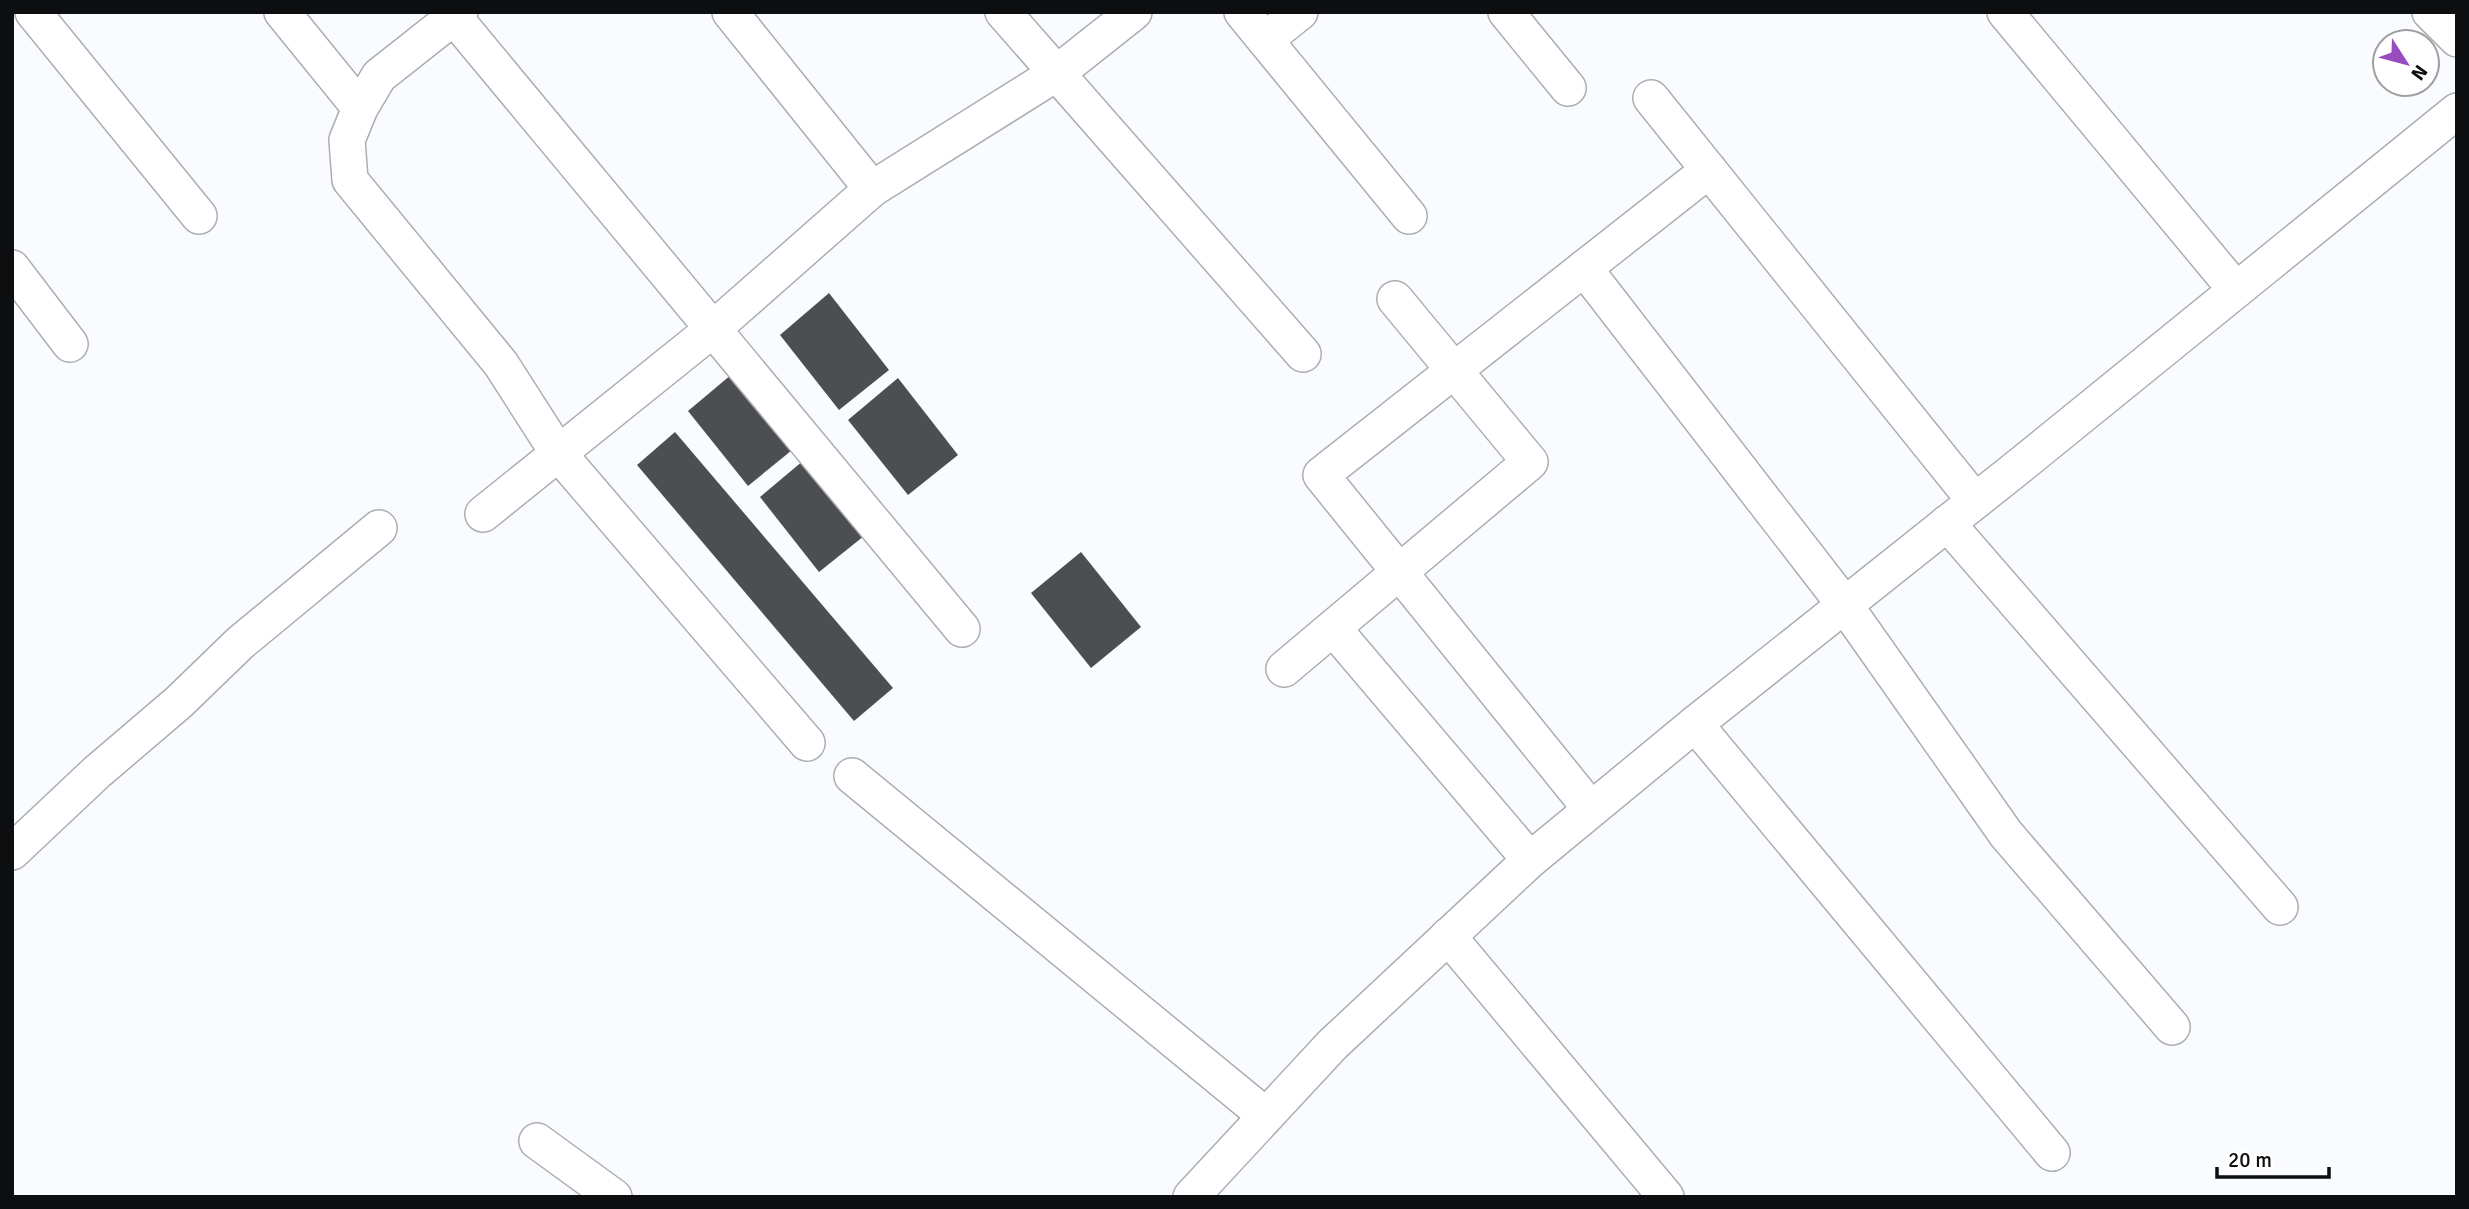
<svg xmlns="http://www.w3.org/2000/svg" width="2469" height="1209" font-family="Signika,sans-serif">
<rect width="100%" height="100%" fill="#f9fbff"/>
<!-- building -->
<g fill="#4c4e52">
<path d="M829 293 889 370 839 410 780 335Z"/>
<path d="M738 369 797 446 748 486 688 411Z"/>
<path d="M898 378 958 455 908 495 848 420Z"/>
<path d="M675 432 893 688 854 721 637 465Z"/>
<path d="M810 455 869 532 819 572 760 497Z"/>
<path d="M1081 552 1141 627 1091 668 1031 593Z"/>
</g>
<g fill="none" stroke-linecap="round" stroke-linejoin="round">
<defs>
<g id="street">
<path d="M33 12 199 216"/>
<path d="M282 12 360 108"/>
<path d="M460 12 379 76 360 108 347 140 350 180 501 364 558 453 807 743"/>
<path d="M730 12 872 189"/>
<path d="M1003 12 1303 354"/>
<path d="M1242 12 1409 216"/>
<path d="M1506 12 1568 88"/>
<path d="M2005 12 2236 290"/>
<path d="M2430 12 2457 39"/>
<path d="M454 17 962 629"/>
<path d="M1265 40 1300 12"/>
<path d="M1651 98 1975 501"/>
<path d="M12 268 70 344"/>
<path d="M1584 268 1844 604 2006 834 2172 1027"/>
<path d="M483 514 713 329 872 189 1057 73 1134 12"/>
<path d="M1947 523 2280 907"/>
<path d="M1333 628 1530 860"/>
<path d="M1284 669 1530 462 1395 299"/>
<path d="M1695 724 2052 1153"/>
<path d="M852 776 1266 1116"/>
<path d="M1590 808 1321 475 1709 170"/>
<path d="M12 852 97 772 179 702 240 643 379 528"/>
<path d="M1448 936 1666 1197"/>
<path d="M537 1141 614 1197"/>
<path d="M1191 1197 1332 1045 1530 860 1695 724 2022 464 2457 111"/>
</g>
</defs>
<!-- street casing -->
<use href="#street" stroke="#abaeb2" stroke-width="38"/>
<!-- street -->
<use href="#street" stroke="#fff" stroke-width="35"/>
</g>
<!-- border -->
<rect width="2469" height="1209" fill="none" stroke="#0d0e10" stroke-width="28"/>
<!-- north arrow -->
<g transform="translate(2406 63) rotate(126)"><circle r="33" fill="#ffffff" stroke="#9e9f9f" stroke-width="2"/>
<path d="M0-5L12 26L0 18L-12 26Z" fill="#984cbe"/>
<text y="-10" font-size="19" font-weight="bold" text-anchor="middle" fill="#0d0e10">N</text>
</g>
<!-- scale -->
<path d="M2217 1167v10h112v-10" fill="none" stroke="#0d0e10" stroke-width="3.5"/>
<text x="2228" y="1167" font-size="21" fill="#0d0e10" stroke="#ffffff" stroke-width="5" paint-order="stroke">20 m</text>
</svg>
